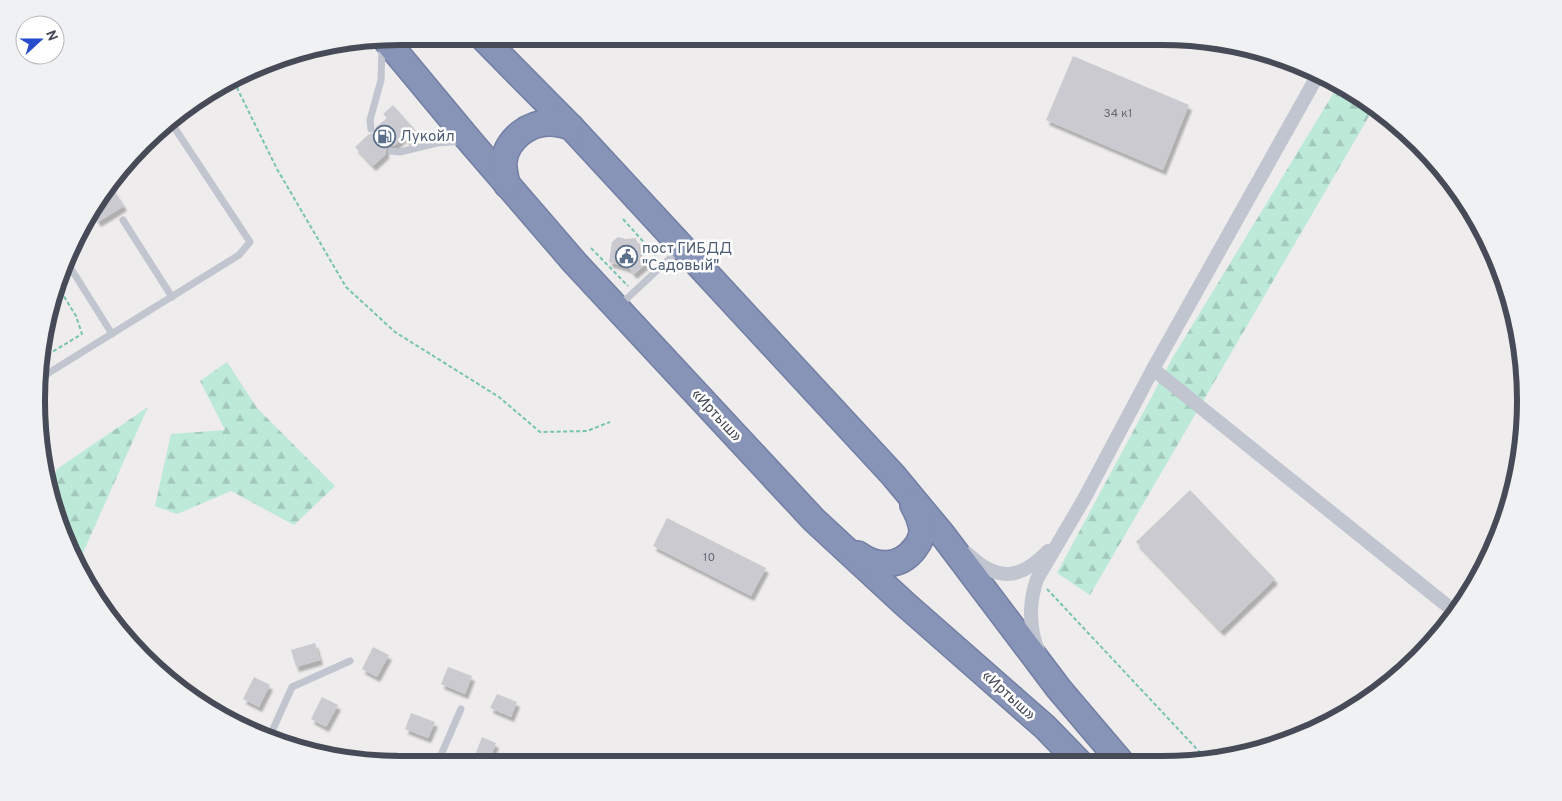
<svg xmlns="http://www.w3.org/2000/svg" width="1562" height="801" font-family="Overpass,sans-serif">
<defs>
<pattern id="forest-firs" width="22" height="20" patternUnits="userSpaceOnUse" patternTransform="scale(1.25)"><rect width="22" height="20" fill="#bce9d8"/><path d="M5 1l3.5 6h-7zM16 11l3.5 6h-7z" fill="#a3c9bc"/></pattern>
<filter id="shadow"><feDropShadow dx="3" dy="5" stdDeviation="1" flood-color="#0004"/></filter>
</defs>
<rect width="100%" height="100%" fill="#eeecec"/>
<!-- forest -->
<g fill="url(#forest-firs)">
<path d="M1339 84 1375 106 1090 595 1057 573 1173 357Z"/>
<path d="M227 362 257 408 335 486 294 525 231 491 177 514 155 506 171 434 225 430 200 381Z"/>
<path d="M148 407 77 566 74 561 50 484 57 469Z"/>
</g>
<!-- building -->
<g fill="#cacad0" filter="url(#shadow)">
<path d="M1073 56 1189 105 1163 170 1046 120Z"/>
<path d="M393 105 417 132 408 141 404 137 394 146H388L386 150V154L373 166 355 147 369 134 374 133 376 127 387 118 383 114Z"/>
<path d="M110 184 124 206 98 222 91 210 97 198Z"/>
<path d="M618 237 626 239 636 238 641 257 647 263 634 274 629 268 609 262 612 242Z"/>
<path d="M1190 490 1275 579 1221 631 1136 542Z"/>
<path d="M667 518 766 568 751 596 653 546Z"/>
<path d="M315 643 320 660 296 667 291 650Z"/>
<path d="M373 647 389 655 377 677 362 669Z"/>
<path d="M448 667 472 676 465 694 441 684Z"/>
<path d="M254 677 270 685 259 707 243 699Z"/>
<path d="M497 694 517 702 511 717 490 708Z"/>
<path d="M322 697 338 705 326 727 311 719Z"/>
<path d="M411 713 435 722 428 738 405 729Z"/>
<path d="M482 737 496 743 488 764 474 758Z"/>
<path d="M394 752 424 763V764H389Z"/>
</g>
<g fill="none" stroke-linecap="round" stroke-linejoin="round">
<defs>
<g id="highway">
<path d="M481 36 571 127 893 475 942 534 1059 689 1121 762"/>
<path d="M385 39 469 140 575 263 814 520 906 605 1045 727 1079 762"/>
<path d="M507 185C506 178 503 169 504 161 507 139 529 122 551 123 558 123 564 125 571 127"/>
<path d="M858 554C877 568 900 568 915 548 919 543 922 536 922 530 921 521 917 512 913 505"/>
</g>
</defs>
<!-- highway casing -->
<use href="#highway" stroke="#727fa3" stroke-width="28"/>
<!-- path -->
<g stroke="#78c4b0" stroke-width="2" stroke-dasharray="4 2.5" stroke-linecap="butt">
<path d="M235 81 238 90 277 169 346 287 395 332 499 397 540 432 587 431 610 422"/>
<path d="M623 219 658 258"/>
<path d="M591 248 628 286"/>
<path d="M42 358 82 334 76 316 57 285"/>
<path d="M1047 589 1209 762"/>
</g>
<!-- lane -->
<g stroke="#c0c5d0" stroke-width="7">
<path d="M371 129 370 120 381 80 382 47"/>
<path d="M391 151 400 152 437 143 462 141"/>
<path d="M123 220 172 297"/>
<path d="M65 259 112 334"/>
<path d="M620 305 680 249"/>
<path d="M42 377 239 255 250 242 170 121"/>
<path d="M269 738 292 687 350 661"/>
<path d="M437 764 461 709"/>
</g>
<!-- street -->
<g stroke="#c0c5d0" stroke-width="14">
<path d="M1153 369 1455 612"/>
<path d="M968 554C998 583 1021 579 1048 551"/>
<path d="M1038 651C1029 627 1029 602 1037 579L1084 499 1153 369 1319 73"/>
</g>
<!-- highway -->
<use href="#highway" stroke="#8793b7" stroke-width="25"/>
</g>
<!-- icons -->
<defs>
<symbol id="fuel-ring" viewBox="-11 -11 22 22"><circle r="9.5" fill="#fff" stroke="#5c6f8a" stroke-width="1.5"/><path d="M-5.5-6h7V0h2V4h1.3V-2.5L3-4.5l.8-.8L6-3V5H2.5V1h-1V6h-7ZM-4.2-4.7v3.2H.2V-4.7Z" fill="#5c6f8a"/></symbol>
<symbol id="civic-ring" viewBox="-11 -11 22 22"><circle r="9.5" fill="#fff" stroke="#5c6f8a" stroke-width="1.5"/><path d="M-.6-6.5H3V-4.5H.6V-3L4-1V1h2V6H-6V1h2V-1L-.6-3ZM-1.2 2.5V6h2.4V2.5Z" fill="#5c6f8a"/></symbol>
</defs>
<g fill-rule="evenodd">
<use href="#fuel-ring" x="372" y="124" width="25" height="25"/>
<use href="#civic-ring" x="614" y="244" width="25" height="25"/>
</g>
<g text-anchor="middle" stroke-width="5" stroke-linejoin="round" paint-order="stroke">
<!-- number labels -->
<g font-size="12" fill="#676b75">
<text x="1118" y="117">34 к1</text>
<text x="709" y="561">10</text>
</g>
<!-- service labels -->
<g font-size="15" fill="#4e5e75" stroke="#fff" text-anchor="start">
<text x="400" y="141">Лукойл</text>
<text x="642" y="253">пост ГИБДД<tspan x="642" dy="17">"Садовый"</tspan></text>
</g>
<!-- street labels -->
<g font-size="15" fill="#464b57" stroke="#fff">
<text transform="translate(717 415) rotate(47)" y="5">«Иртыш»</text>
<text transform="translate(1009 695) rotate(42)" y="5">«Иртыш»</text>
</g>
</g>
<!-- crop -->
<path d="M0 0H1562V801H0ZM400 45H1162A355 355 0 0 1 1517 400V401A355 355 0 0 1 1162 756H400A355 355 0 0 1 45 401V400A355 355 0 0 1 400 45Z" fill="#f0f1f2" fill-rule="evenodd"/>
<path fill="none" stroke="#464b57" stroke-width="6" d="M400 45H1162A355 355 0 0 1 1517 400V401A355 355 0 0 1 1162 756H400A355 355 0 0 1 45 401V400A355 355 0 0 1 400 45Z"/>
<!-- north arrow -->
<g transform="translate(40 40) rotate(69)"><circle r="24" fill="#ffffff" stroke="#b5b7bc"/>
<path d="M0-4L9 19L0 12L-9 19Z" fill="#284bcc"/>
<text y="-8" font-size="14" font-weight="bold" text-anchor="middle" fill="#464b57">N</text>
</g>
</svg>
